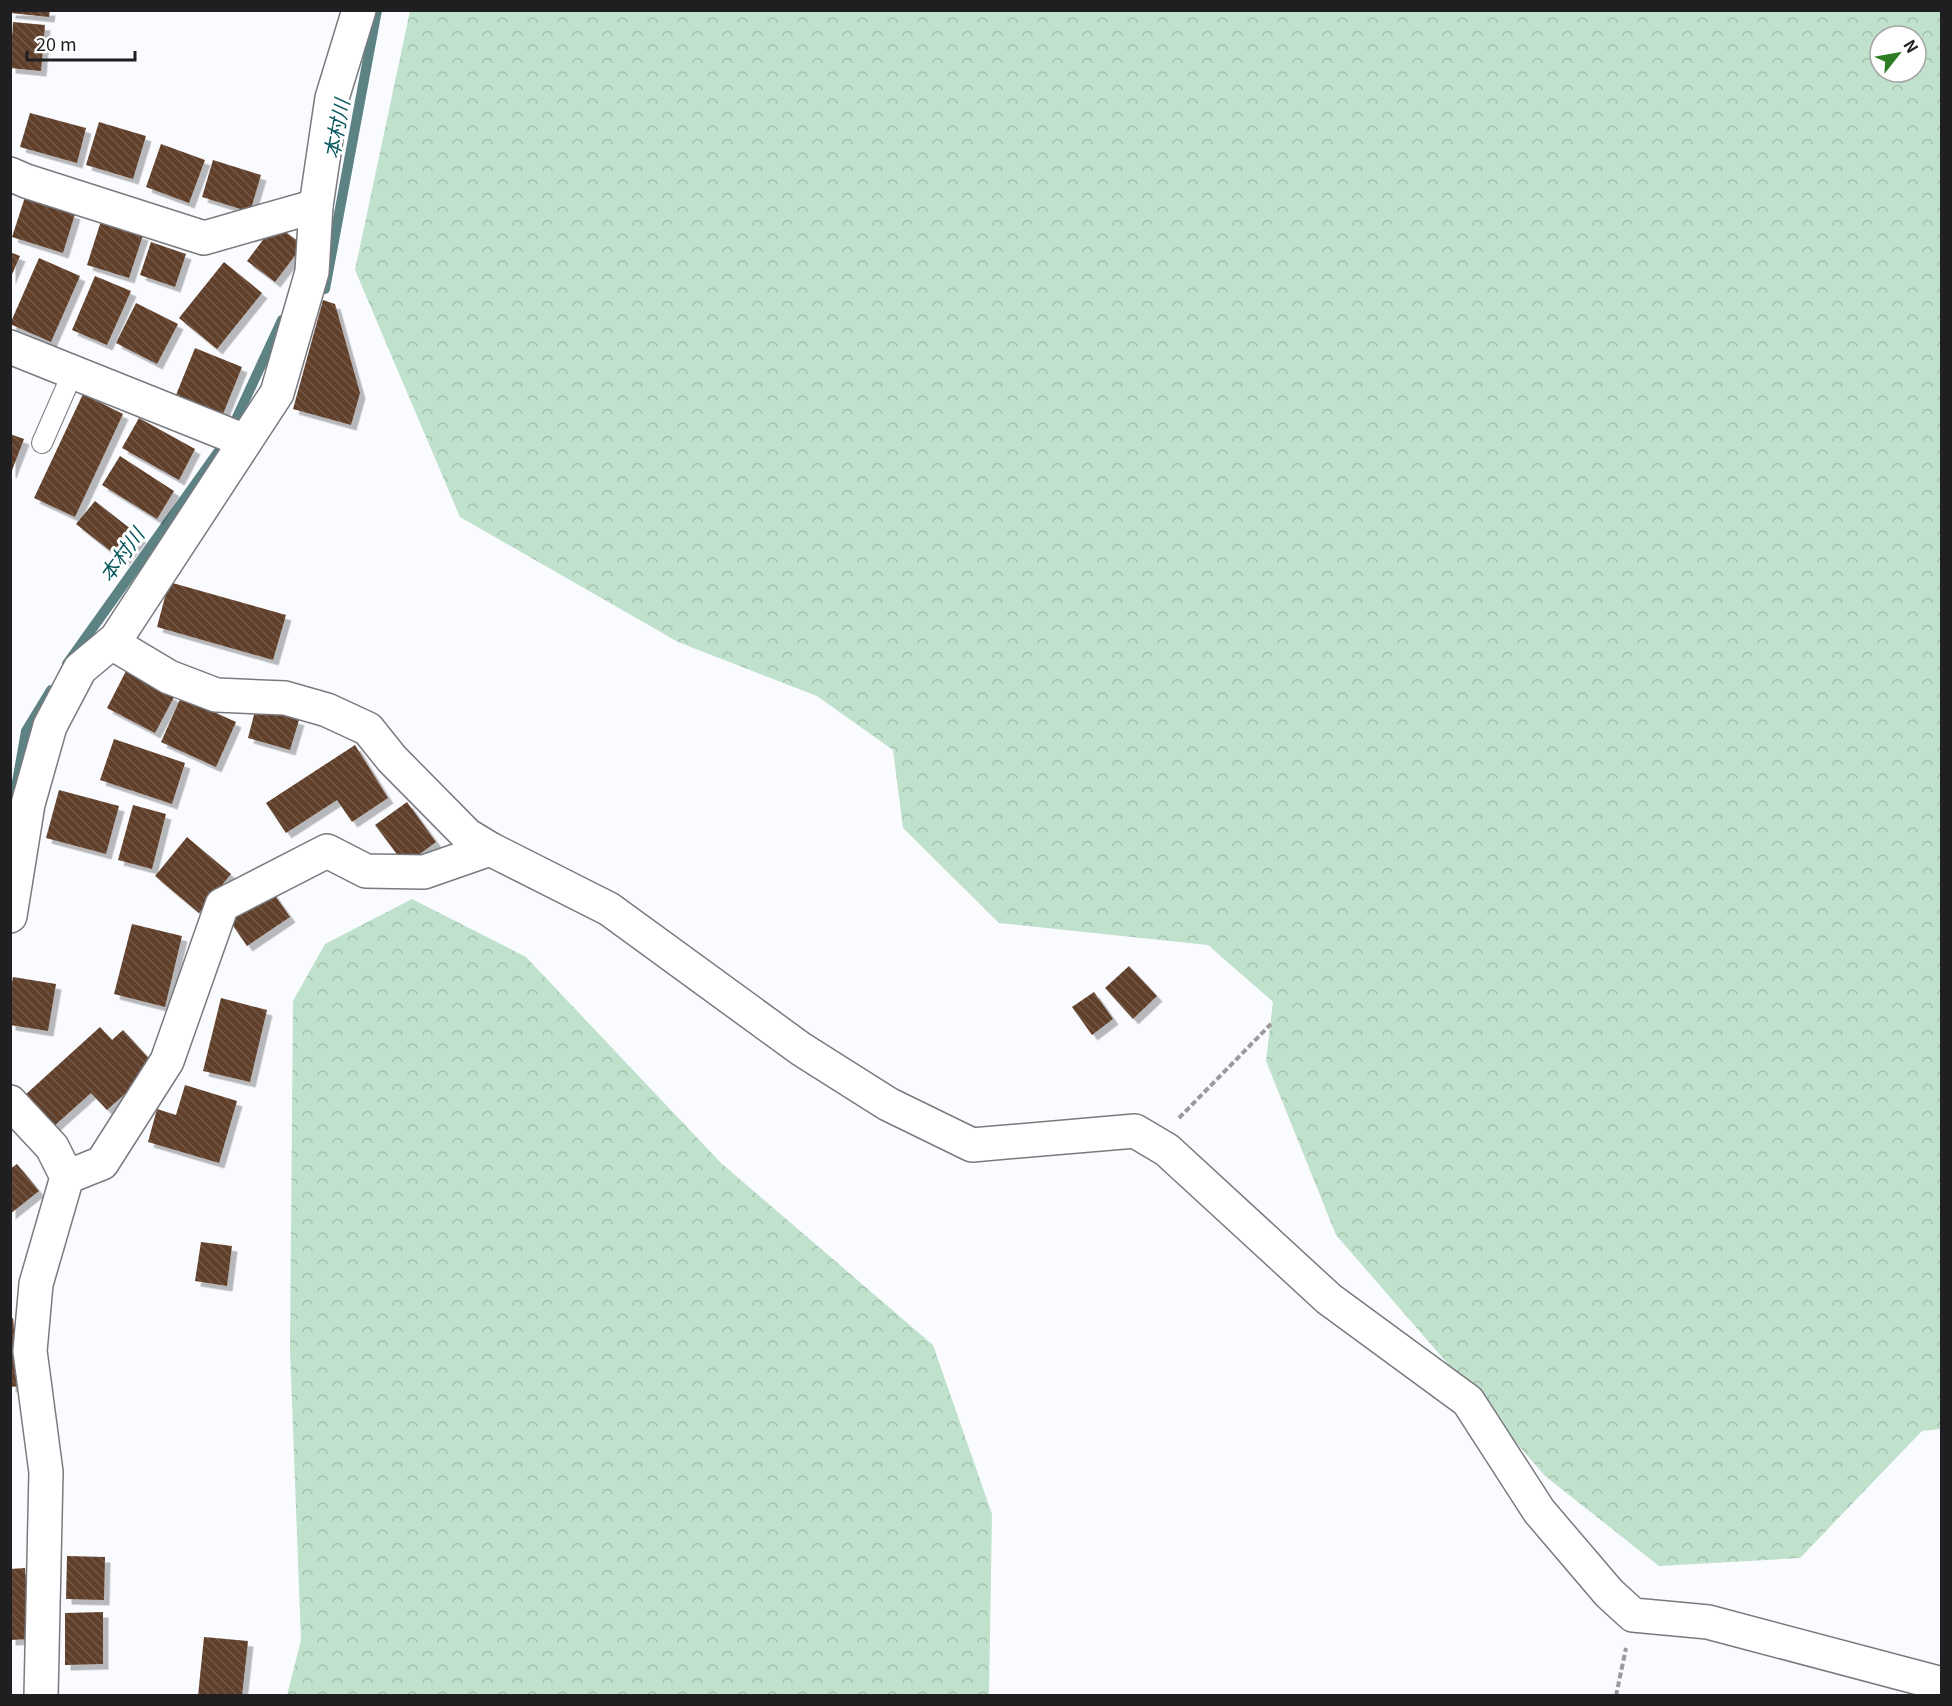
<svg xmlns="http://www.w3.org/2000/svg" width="1952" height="1706" font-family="Georgia,'Noto Sans JP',serif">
<defs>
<pattern id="forest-crowns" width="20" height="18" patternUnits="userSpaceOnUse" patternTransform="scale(1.5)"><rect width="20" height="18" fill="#c0e1cc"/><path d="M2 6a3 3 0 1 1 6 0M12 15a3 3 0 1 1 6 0" fill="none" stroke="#a5c1af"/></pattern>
<pattern id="building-back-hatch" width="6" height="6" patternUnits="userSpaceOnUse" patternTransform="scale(1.5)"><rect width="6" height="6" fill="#61402a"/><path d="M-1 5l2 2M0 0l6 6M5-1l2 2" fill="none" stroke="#735947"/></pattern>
<filter id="shadow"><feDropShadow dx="5.5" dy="5.5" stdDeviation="0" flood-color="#0004"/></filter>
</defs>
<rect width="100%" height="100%" fill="#fafbff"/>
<!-- forest -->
<g fill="url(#forest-crowns)" fill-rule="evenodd">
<path d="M410 11H1941V1429L1922 1431 1800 1558 1659 1566 1545 1476 1336 1235 1266 1061 1273 1002 1208 945 999 923 903 828 893 750 817 696 678 642 460 517 355 270ZM1880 36H1916V72H1880Z"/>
<path d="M412 899 526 957 721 1163 933 1345 992 1514 989 1695H287L301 1640 290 1350 293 1001 325 944Z"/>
</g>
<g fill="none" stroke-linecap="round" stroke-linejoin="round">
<!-- stream -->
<g stroke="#5c8284" stroke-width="10">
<path d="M325 289 377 10"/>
<path d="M67 664 226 441 282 320"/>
<path d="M14 799 26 731 51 690"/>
</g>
</g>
<!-- building -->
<g fill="url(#building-back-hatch)" filter="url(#shadow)">
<path d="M10 10H50L49 17 10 13Z"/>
<path d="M13 22 45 25 41 71 10 68Z"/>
<path d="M30 113 86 128 77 163 20 147Z"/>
<path d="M99 122 146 136 133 179 86 165Z"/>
<path d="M161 144 205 160 189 203 146 187Z"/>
<path d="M213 160 261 175 250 212 202 197Z"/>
<path d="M25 197 75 214 63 253 12 237Z"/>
<path d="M101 221 143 235 129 278 87 265Z"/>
<path d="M275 224 303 245 275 282 247 261Z"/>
<path d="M151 242 186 254 175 287 140 275Z"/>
<path d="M10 252 20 256 10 279Z"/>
<path d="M39 258 80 276 51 342 10 324Z"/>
<path d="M224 262 262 293 217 349 179 318Z"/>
<path d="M95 276 131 291 107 345 72 330Z"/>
<path d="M323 300 335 304 360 393 351 425 293 409Z"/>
<path d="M136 303 178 324 157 364 116 343Z"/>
<path d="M195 348 242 367 223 414 176 395Z"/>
<path d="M83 394 123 414 75 517 34 498Z"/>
<path d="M139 418 195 449 179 480 122 448Z"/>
<path d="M10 434 24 439 11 473H10Z"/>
<path d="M120 456 174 491 157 519 102 485Z"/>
<path d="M95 501 141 537 123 561 76 524Z"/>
<path d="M169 582 286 615 273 660 157 627Z"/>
<path d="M126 671 174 697 155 733 107 708Z"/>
<path d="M181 697 236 722 216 767 161 742Z"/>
<path d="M256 707 299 720 290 750 248 738Z"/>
<path d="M114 739 185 763 172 804 100 780Z"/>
<path d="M355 745 388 798 352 822 337 800 286 833 266 803Z"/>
<path d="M59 790 119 806 106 854 46 838Z"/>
<path d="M407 802 436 842 405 865 375 825Z"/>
<path d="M133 805 166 814 152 869 118 860Z"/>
<path d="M187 837 231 874 199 913 155 876Z"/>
<path d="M271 890 290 917 247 946 229 920Z"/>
<path d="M132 924 182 936 165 1007 114 994Z"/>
<path d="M1129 966 1157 996 1133 1019 1105 988Z"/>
<path d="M13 977 56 984 48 1031 10 1025V995Z"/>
<path d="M1094 992 1113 1019 1092 1035 1072 1007Z"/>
<path d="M221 998 267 1010 250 1082 203 1071Z"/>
<path d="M100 1027 112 1040 123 1030 156 1066 107 1110 91 1093 53 1127 25 1095Z"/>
<path d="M185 1085 237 1101 219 1163 148 1142 157 1109 176 1115Z"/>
<path d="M17 1164 39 1191 10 1214V1169Z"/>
<path d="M201 1242 232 1246 227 1286 195 1281Z"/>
<path d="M13 1318 20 1386 10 1387V1319Z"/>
<path d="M67 1556 105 1557 104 1600 66 1599Z"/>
<path d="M25 1568 30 1639 10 1640V1569Z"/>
<path d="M103 1612V1664L65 1665V1613Z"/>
<path d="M204 1637 248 1641 242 1696H198Z"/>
</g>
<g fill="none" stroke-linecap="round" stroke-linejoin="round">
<defs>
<path id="lane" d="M42 443 73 372"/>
<g id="street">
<path d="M10 174 26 181 204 238 316 206"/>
<path d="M10 347 245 441"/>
<path d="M112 643 169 677 216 695 285 698 327 710 368 729 392 759 467 835 490 849"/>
<path d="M10 916 28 804 50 726 80 669 116 639 277 393 312 272 316 206 332 98 359 10"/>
<path d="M10 1102 52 1147 67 1177 36 1284 30 1351 46 1472 41 1696"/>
<path d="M67 1177 102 1163 167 1061 222 905 327 851 366 871 424 872 490 849 609 909 801 1049 888 1104 972 1145 1135 1131 1167 1150 1329 1299 1468 1401 1539 1511 1609 1593 1633 1615 1708 1622 1942 1684"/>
</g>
</defs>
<!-- lane casing -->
<use href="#lane" stroke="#797a7f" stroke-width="22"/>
<!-- street casing -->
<use href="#street" stroke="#797a7f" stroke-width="36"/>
<!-- path -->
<g stroke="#9a9a9d" stroke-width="4" stroke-dasharray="6 3" stroke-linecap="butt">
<path d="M1179 1118 1271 1024"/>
<path d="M1616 1696 1626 1648"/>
</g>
<!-- lane -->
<use href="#lane" stroke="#fff" stroke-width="20"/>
<!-- street -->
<use href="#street" stroke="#fff" stroke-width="33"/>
</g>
<g text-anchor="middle" stroke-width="6" stroke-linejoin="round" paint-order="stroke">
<!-- water labels -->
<g font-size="20" font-style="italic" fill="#06585d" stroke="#fff">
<text transform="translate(337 129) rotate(-79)" y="7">本村川</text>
<text transform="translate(122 555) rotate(-54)" y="7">本村川</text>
</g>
</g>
<!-- border -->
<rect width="1952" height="1706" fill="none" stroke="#1f1f21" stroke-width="24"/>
<!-- north arrow -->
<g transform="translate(1898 54) rotate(59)"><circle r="28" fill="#ffffff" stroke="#a5a5a6" stroke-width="1.5"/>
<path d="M0-4.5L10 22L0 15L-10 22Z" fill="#2e7c24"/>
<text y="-9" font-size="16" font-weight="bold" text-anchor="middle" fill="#1f1f21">N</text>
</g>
<!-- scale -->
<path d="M27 51v9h108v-9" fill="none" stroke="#1f1f21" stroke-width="3"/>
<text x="36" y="51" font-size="18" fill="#1f1f21" stroke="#ffffff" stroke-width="4.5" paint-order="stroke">20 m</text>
</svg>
